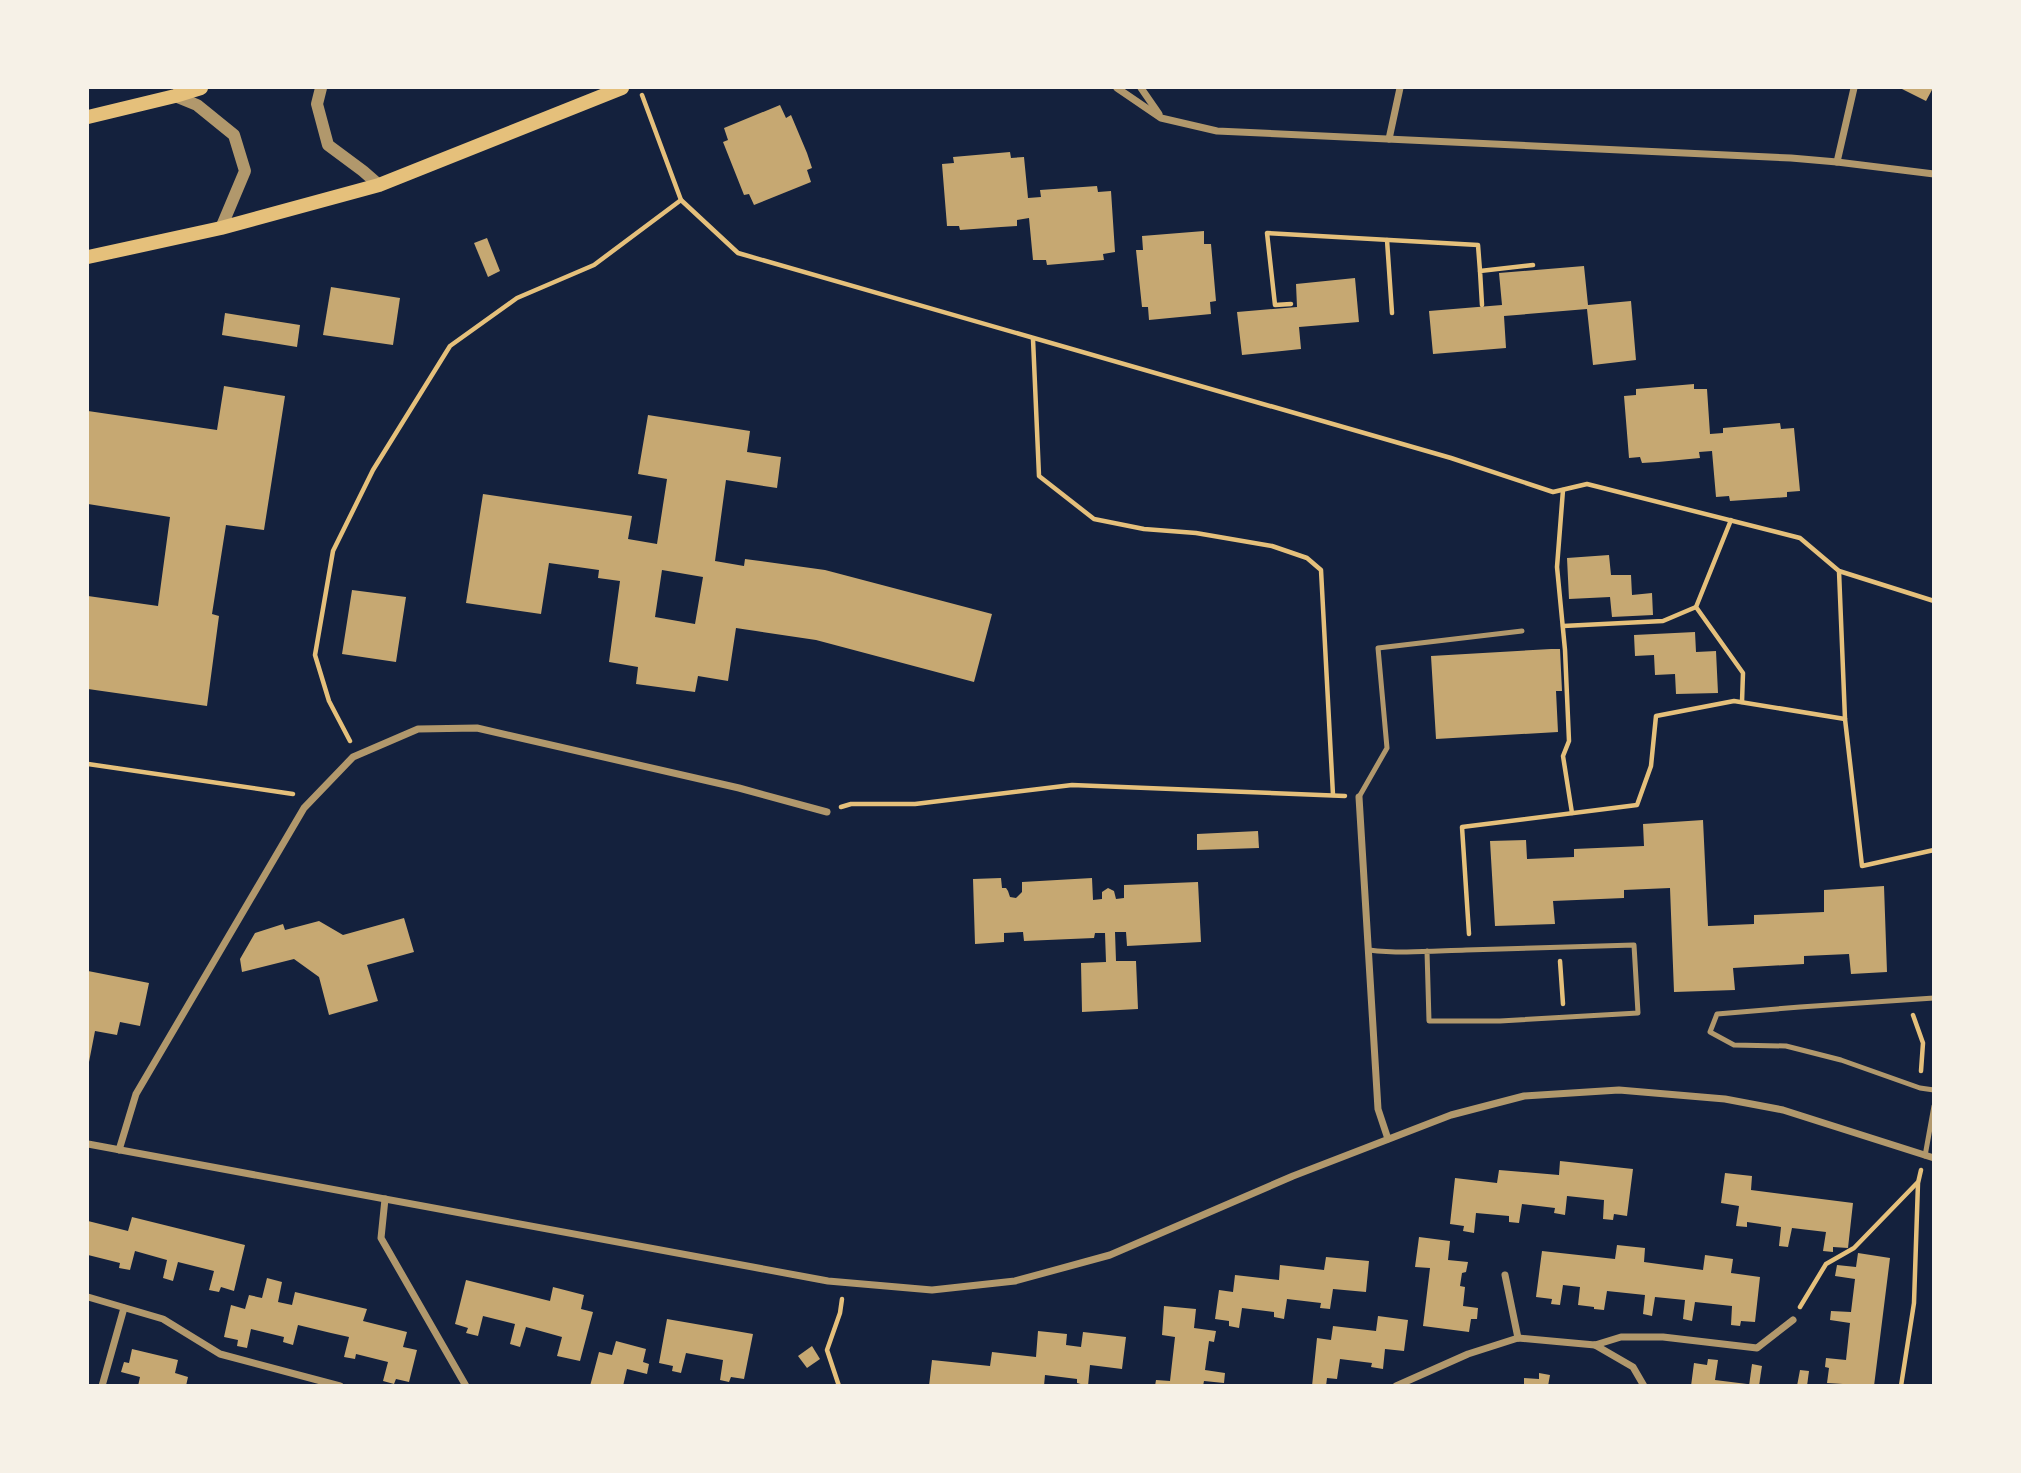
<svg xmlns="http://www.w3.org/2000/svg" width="2021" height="1473" font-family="'Work Sans',sans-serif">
<rect width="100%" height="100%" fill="#14213d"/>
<!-- building -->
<g fill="#c6a872" fill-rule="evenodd">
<path d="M1900 88H1933L1926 101Z"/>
<path d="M780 105 786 118 791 115 807 153 812 168 807 170 811 182 754 205 749 194 744 195 723 142 728 140 724 128Z"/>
<path d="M1010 152 1011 158 1024 157 1028 198 1041 197 1040 190 1097 186 1098 192 1111 191 1115 252 1103 254 1104 260 1047 265 1046 260H1033L1029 218 1017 220V226L1001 227 960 230 959 226H947L942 164 954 163 953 157Z"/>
<path d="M1204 231V244H1211L1216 301 1210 302 1211 314 1149 320 1148 307H1142L1136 250H1143L1142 236Z"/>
<path d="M487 238 500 271 488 277 474 243Z"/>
<path d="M1584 266 1588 305 1631 301 1636 360 1593 365 1587 309 1504 316 1506 348 1433 354 1429 311 1502 305 1499 273Z"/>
<path d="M1355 278 1359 322 1299 327 1301 349 1242 355 1237 312 1297 307 1296 284Z"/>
<path d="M331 287 400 298 393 345 323 335Z"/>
<path d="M225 313 300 325 297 347 222 335Z"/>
<path d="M1694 384V389H1707L1710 434 1723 433V428L1780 423 1781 429 1794 428 1800 491 1787 492V497L1730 501 1729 496 1716 497 1712 451 1699 452 1700 458 1658 462 1642 463 1640 457 1629 458 1624 396 1636 395V389Z"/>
<path d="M224 386 285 396 264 530 226 525 212 614 219 616 207 706 88 689V596L158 606 170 517 88 504V411L217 430Z"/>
<path d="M648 415 750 431 747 452 781 457 777 488 726 480 715 561 744 566 745 559 825 570 992 614 974 682 816 640 736 628 728 681 698 676 695 692 636 684 638 667 609 662 620 581 598 578 599 570 549 563 541 614 466 603 483 494 632 516 628 539 657 544 667 479 638 474ZM662 570 703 577 695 624 655 617Z"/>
<path d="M1609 555 1611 575H1631L1632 595 1652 593 1653 615 1612 617 1610 597 1569 599 1567 558Z"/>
<path d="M352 590 406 597 396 662 342 654Z"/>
<path d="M1695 632 1696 652 1716 651 1718 693 1676 694 1675 674 1655 675 1654 655 1635 656 1634 635Z"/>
<path d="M1551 649H1560L1562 691H1556L1558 732 1436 739 1431 656Z"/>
<path d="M1703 820 1708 926 1754 924V915L1824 912V890L1884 886 1887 972 1851 974 1849 954 1804 956V964L1733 968 1735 990 1674 992 1670 888 1624 890V898L1553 901 1555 924 1495 926 1490 841 1526 840 1527 859 1574 857V849L1644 846 1643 824Z"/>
<path d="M1258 831 1259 848 1197 850V834Z"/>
<path d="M1001 878 1002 888H1006L1008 891 1010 897 1016 898 1022 892V882L1092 878 1093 900 1102 899V892L1108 888 1114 891 1116 899 1124 898V885L1198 882 1201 942 1127 946 1126 932H1115L1116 961H1136L1138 1009 1082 1012 1081 963 1106 962 1105 933H1095L1094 938 1024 941 1023 932 1004 933V942L975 944 973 879Z"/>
<path d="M404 918 414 952 367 965 378 1001 329 1015 319 977 294 959 242 972 240 959 255 933 283 924 285 930 319 921 343 935Z"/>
<path d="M88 971 149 983 140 1026 120 1022 117 1035 95 1031 89 1062Z"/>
<path d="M1560 1161 1633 1169 1627 1216 1614 1214 1613 1220 1603 1219 1604 1200 1567 1196 1565 1215 1554 1213 1555 1208 1522 1204 1519 1223 1509 1222V1216L1476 1213 1474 1233 1463 1231 1464 1226 1450 1224 1455 1178 1497 1183 1499 1170 1559 1175Z"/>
<path d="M1725 1173 1752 1176 1751 1190 1853 1203 1848 1248 1833 1247V1252L1823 1251 1826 1232 1792 1228 1788 1247 1779 1246 1781 1227 1747 1222V1227L1736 1226 1739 1206 1721 1203Z"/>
<path d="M132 1217 245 1245 234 1291 221 1287 219 1292 209 1290 214 1271 178 1262 173 1281 163 1278 167 1260 135 1251 130 1270 119 1268 120 1263 88 1255V1221L128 1231Z"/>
<path d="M1419 1237 1450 1241 1448 1260 1468 1262 1466 1272 1462 1273 1460 1286 1465 1287 1463 1306 1478 1308 1477 1319H1471L1469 1332 1423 1326 1430 1268 1415 1267Z"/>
<path d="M1617 1245 1645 1248 1644 1262 1673 1266 1703 1270 1705 1255 1733 1259 1731 1273 1760 1277 1755 1322 1741 1321 1740 1326 1731 1325 1732 1306 1695 1302 1692 1321 1683 1319 1685 1300 1655 1297 1652 1316 1643 1314 1645 1295 1607 1291 1604 1310 1594 1309V1307L1578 1305 1580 1287 1563 1285 1560 1305 1551 1304 1552 1299 1536 1297 1542 1251 1615 1259Z"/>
<path d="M1858 1253 1890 1258 1874 1386 1827 1383 1829 1368 1825 1367 1826 1358 1846 1360 1850 1323 1830 1320 1831 1311 1851 1312 1855 1279 1835 1276 1837 1265 1856 1267Z"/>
<path d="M1326 1257 1369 1261 1366 1292 1333 1289 1330 1309 1320 1308 1321 1303 1287 1299 1284 1319 1274 1317V1312L1242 1308 1239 1328 1229 1326V1321L1215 1319 1219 1290 1233 1292 1235 1275 1279 1280 1280 1265 1324 1270Z"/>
<path d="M267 1278 282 1282 278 1302 292 1305 295 1292 367 1309 363 1321 407 1332 403 1347 417 1350 409 1382 396 1379 394 1384 383 1381 388 1362 356 1354 355 1359 344 1357 349 1337 331 1333 298 1325 293 1345 283 1342 284 1337 251 1329 247 1348 237 1346 238 1340 224 1337 231 1305 245 1309 249 1295 262 1298Z"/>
<path d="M466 1280 550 1301 553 1287 584 1295 581 1309 593 1312 580 1361 557 1356 562 1337 526 1327 520 1347 510 1344 515 1324 483 1316 478 1336 466 1333 468 1328 455 1324Z"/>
<path d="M1164 1306 1196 1309 1194 1328 1216 1331 1214 1342 1209 1341 1205 1370 1225 1373 1224 1383 1204 1381 1203 1386H1155L1156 1380 1170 1381 1175 1337 1162 1335Z"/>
<path d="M1378 1316 1408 1320 1404 1351 1385 1349 1383 1369 1371 1367 1372 1363 1340 1359 1337 1379 1327 1378 1326 1386H1312L1317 1338 1331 1340 1333 1326 1376 1331Z"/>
<path d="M667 1319 753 1334 744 1379 731 1377 729 1382 720 1380 723 1360 686 1353 681 1373 672 1371 673 1366 659 1363Z"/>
<path d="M1038 1331 1067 1334 1066 1345 1081 1347 1083 1332 1126 1337 1122 1369 1090 1365 1088 1386 1077 1383V1379L1045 1375 1044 1386H929L932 1360 990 1366 992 1352 1036 1357Z"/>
<path d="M616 1341 646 1349 643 1362 649 1364 647 1374 627 1369 623 1386H590L599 1352 612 1355Z"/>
<path d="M812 1346 820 1359 807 1368 798 1356Z"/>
<path d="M132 1349 178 1360 175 1373 188 1377 186 1386H138L140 1377 121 1372 124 1362 129 1363Z"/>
<path d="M1708 1359 1718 1360 1715 1380 1747 1384V1386H1691L1694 1363 1707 1365Z"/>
<path d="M1752 1364 1762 1366 1759 1386H1749Z"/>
<path d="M1800 1370 1809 1371 1807 1386H1797Z"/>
<path d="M1539 1373 1550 1375 1548 1386H1524V1378L1539 1379Z"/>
</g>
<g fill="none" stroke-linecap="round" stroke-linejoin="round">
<!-- path -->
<g stroke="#e5c07b" stroke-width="4.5">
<path d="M642 95 681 200 738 253 1451 458 1553 492 1587 484 1800 538 1839 571 1934 601"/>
<path d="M1387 240 1392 313"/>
<path d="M1291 304 1275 305 1267 233 1478 245 1480 271"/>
<path d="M1482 305 1480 271 1533 265"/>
<path d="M1033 339 1039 476 1094 519 1144 529 1196 533 1272 546 1307 558 1321 570 1333 795"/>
<path d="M1563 490 1557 567 1565 650 1569 741 1563 756 1572 813"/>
<path d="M1731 520 1696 607 1743 673 1742 702"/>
<path d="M1839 571 1845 719 1862 866 1934 850"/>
<path d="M1563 626 1663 621 1696 607"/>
<path d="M350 741 329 701 315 655 333 551 373 470 450 346 517 298 594 265 681 200"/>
<path d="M88 764 293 794"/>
<path d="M841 807 851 804H915L1072 785 1345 796"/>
<path d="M1469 934 1462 827 1637 805 1651 766 1656 716 1734 701 1845 719"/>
<path d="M1560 961 1563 1004"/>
<path d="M1913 1015 1923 1043 1921 1071"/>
<path d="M1800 1307 1826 1264 1854 1248 1917 1183"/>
<path d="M839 1386 827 1350 840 1313 842 1299"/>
<path d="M1901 1386 1914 1303 1918 1183 1921 1170"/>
</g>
<!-- service -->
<g stroke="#b1986c" stroke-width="5">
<path d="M1359 797 1387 748 1378 648 1522 631"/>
<path d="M1369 950C1401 954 1434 951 1466 950 1522 948 1578 947 1634 945L1638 1013 1500 1021H1429L1427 951"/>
<path d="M1934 998 1800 1007 1717 1014 1710 1032 1734 1045 1786 1046 1841 1060 1920 1088 1934 1090"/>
<path d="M1925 1156 1934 1106"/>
</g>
<!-- minor -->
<g stroke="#b1986c" stroke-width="7">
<path d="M1117 88 1161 118 1217 131 1791 158 1837 162 1934 174"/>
<path d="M1141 88 1159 114"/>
<path d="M1389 139 1400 88"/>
<path d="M1837 162 1854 88"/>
<path d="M1359 797 1378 1109 1388 1139"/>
<path d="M88 1144 828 1281 932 1290 1015 1281 1110 1255 1293 1176 1451 1115 1524 1096 1619 1090 1725 1099 1783 1110 1934 1158"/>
<path d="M119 1150 136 1094 304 808 353 757 418 729 477 728 739 788 827 812"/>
<path d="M385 1199 381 1238 466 1386"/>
<path d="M1505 1275 1518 1338"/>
<path d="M88 1297 163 1319 220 1354 340 1386"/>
<path d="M1595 1345 1633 1367 1644 1386"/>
<path d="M102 1386 124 1308"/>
<path d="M1396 1386 1468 1354 1518 1338 1595 1345 1621 1337H1663L1757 1348 1793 1320"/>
</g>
<!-- tertiary -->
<g stroke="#b1986c" stroke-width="12">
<path d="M321 88 317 104 328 145 363 171 379 185"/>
<path d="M175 96 197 105 234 135 245 171 221 228"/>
</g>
<!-- secondary -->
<g stroke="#e5c07b" stroke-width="14">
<path d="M88 117 175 96 201 88"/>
<path d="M88 257 221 228 379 185 622 88"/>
</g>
</g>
<!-- border -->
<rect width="2021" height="1473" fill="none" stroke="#f6f1e7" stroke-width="178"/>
</svg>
